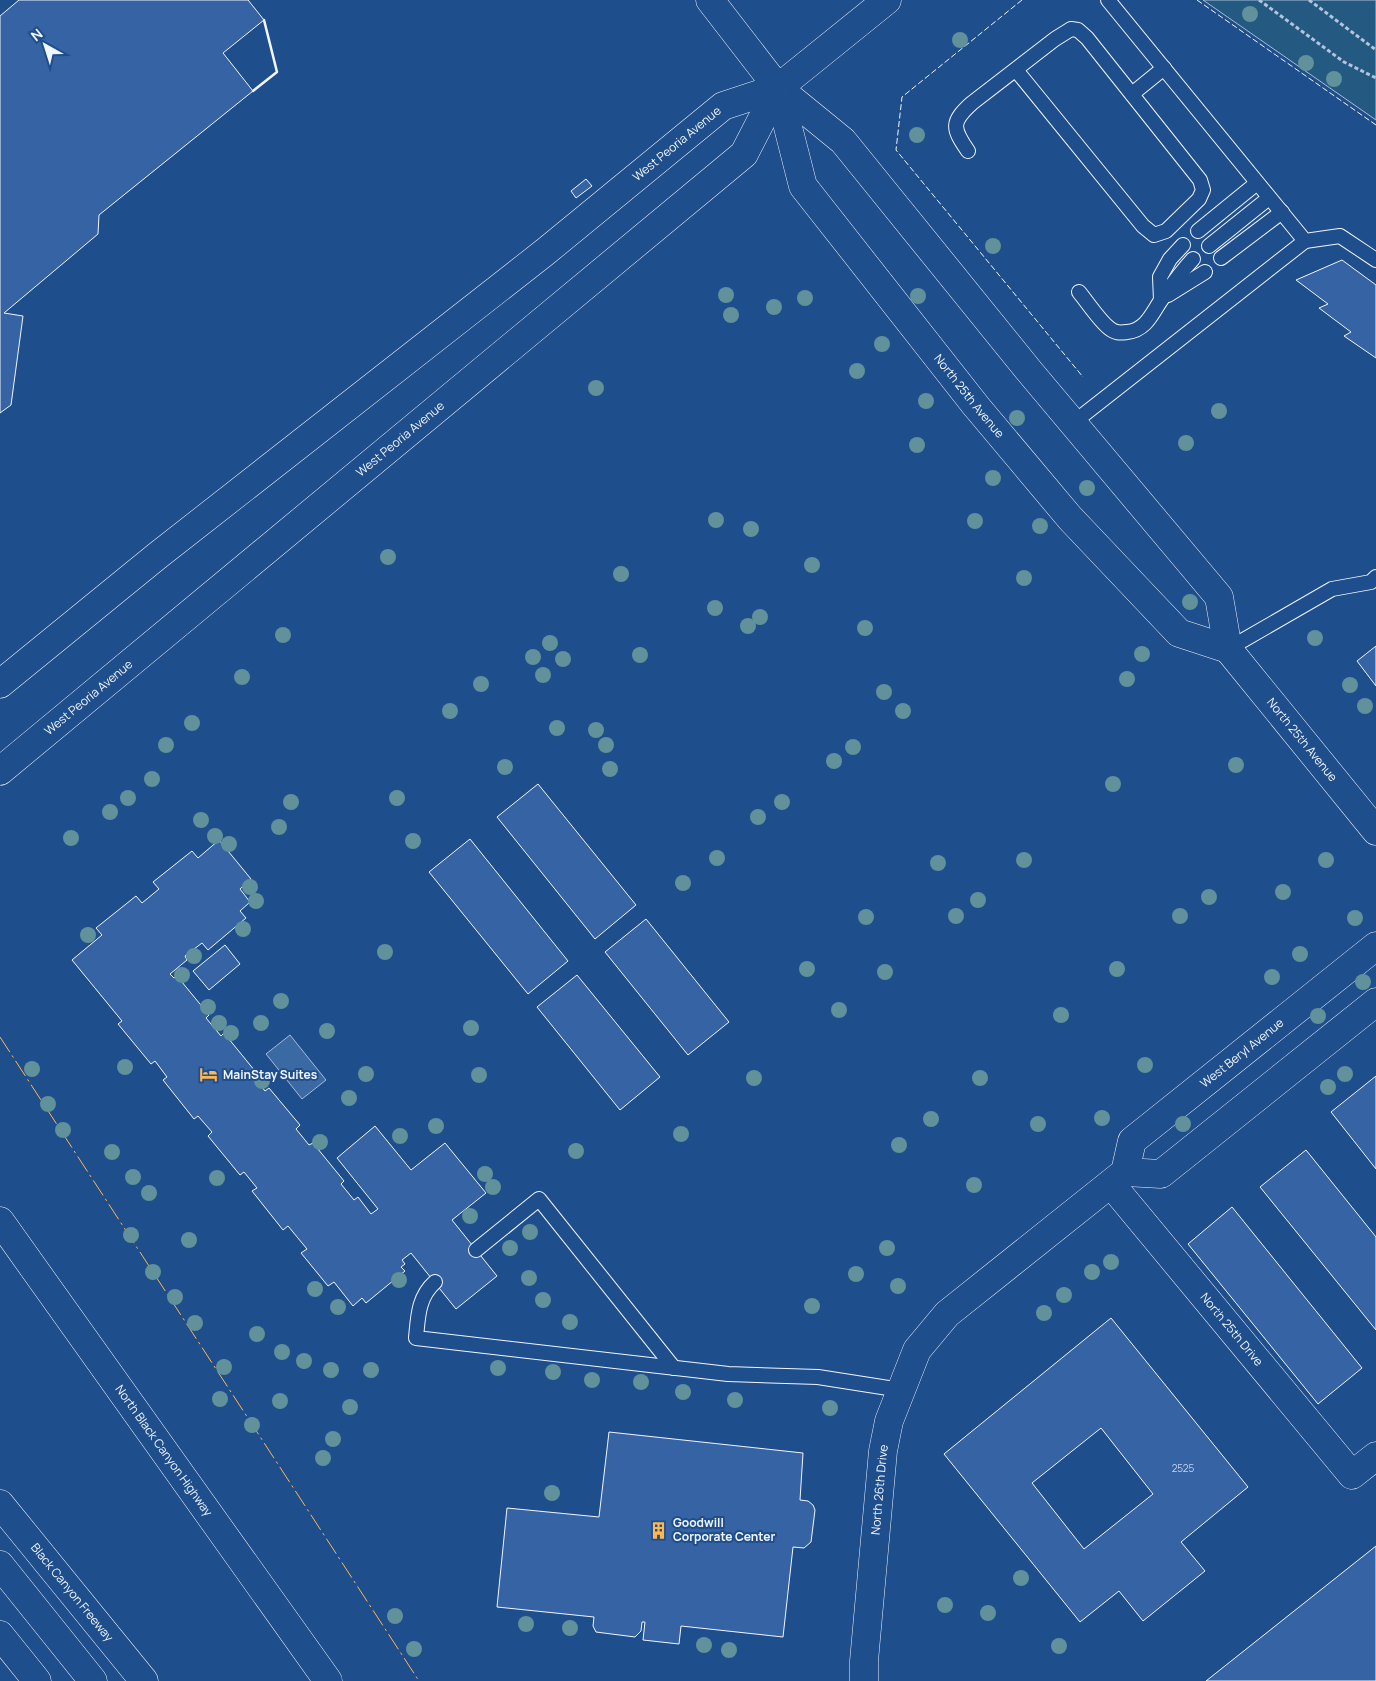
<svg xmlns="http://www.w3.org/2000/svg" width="1376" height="1681" font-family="Manrope,sans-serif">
<rect width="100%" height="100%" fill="#1f4e8c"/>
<!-- green -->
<path fill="#245a82" stroke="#a8bbd7" d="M1203 0H1376V120Z"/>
<!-- water -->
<path fill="#3b69a3" stroke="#a8bbd7" d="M290 1035 326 1080 302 1099 266 1054Z"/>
<!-- building -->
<g fill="#3563a3" stroke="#f2f6ff" fill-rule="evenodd">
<path d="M19 0H248L264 20 223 53 253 91 99 215 98 234 4 313 23 316 11 405 0 413V16Z"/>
<path d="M586 179 592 186 576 198 571 191Z"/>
<path d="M1342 260 1376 285V358L1344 336 1351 332 1319 308 1328 304 1296 280Z"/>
<path d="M1376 646V686L1357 661Z"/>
<path d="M538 784 636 905 595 939 497 817Z"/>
<path d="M470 839 568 961 528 994 429 872Z"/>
<path d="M219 840 251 879 240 889 250 902 240 911 246 918 208 950 202 943 185 956 187 960 170 974 174 978 177 976 209 1015 206 1018 221 1036 224 1033 255 1071 252 1074 265 1091 269 1088 300 1125 296 1129 309 1145 313 1143 344 1181 341 1184 354 1200 358 1197 371 1214 378 1209 337 1158 375 1126 411 1170 445 1143 486 1193 452 1220 497 1276 456 1309 411 1253 402 1260 405 1264 401 1267 405 1271 366 1303 362 1298 353 1306 334 1282 328 1286 301 1253 307 1249 288 1226 283 1230 252 1191 257 1188 244 1172 240 1175 208 1136 212 1132 198 1116 194 1119 163 1080 167 1077 155 1061 151 1064 118 1024 122 1021 72 960 102 935 96 928 136 896 142 903 159 889 153 882 192 851 198 858Z"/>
<path d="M646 919 729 1022 688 1055 605 952Z"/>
<path d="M225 945 240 964 209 990 193 971Z"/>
<path d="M577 975 660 1077 620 1110 537 1007Z"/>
<path d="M1376 1076V1169L1331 1112Z"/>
<path d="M1306 1150 1376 1237V1330L1260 1187Z"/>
<path d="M1232 1207 1362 1368 1318 1404 1188 1244Z"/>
<path d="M1111 1318 1248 1487 1181 1542 1205 1571 1143 1621 1119 1591 1080 1622 944 1454ZM1101 1428 1153 1494 1084 1549 1032 1483Z"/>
<path d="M609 1432 803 1453 800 1500 808 1501 813 1505 815 1510 811 1542 804 1548 793 1547 783 1637 681 1626 679 1644 643 1640 645 1622H642L641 1631 635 1637 596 1632 593 1626 594 1617 497 1607 507 1508 599 1517Z"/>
<path d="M1376 1546V1681H1206Z"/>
</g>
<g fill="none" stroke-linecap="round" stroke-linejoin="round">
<defs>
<g id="service">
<path d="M1108 0 1305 241 1340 236 1376 260"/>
<path d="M1132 94 1164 68"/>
<path d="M968 151C952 128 951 122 972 103L1055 39 1071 29 1078 30 1087 38 1200 180 1203 190 1199 199 1166 231 1154 235 1143 226 1016 70"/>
<path d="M1198 231 1257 183"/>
<path d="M1209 246 1269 198"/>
<path d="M1221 258 1282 212"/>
<path d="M1079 292C1088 303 1099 320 1109 328 1115 333 1120 333 1127 332 1148 330 1153 310 1164 296 1173 283 1182 271 1193 259"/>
<path d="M1168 295 1205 272"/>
<path d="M1161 300 1160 277 1170 259 1183 245"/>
<path d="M1073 423 1305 241"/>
<path d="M1228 649 1332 589 1371 582 1376 577"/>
<path d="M476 1250 539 1199 674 1368"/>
<path d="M435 1282C418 1297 418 1317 416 1338L728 1374 818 1377 901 1390"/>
</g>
<g id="minor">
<path d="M1125 1172 1161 1174 1376 1002"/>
<path id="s1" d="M1111 1184 1352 1475 1376 1456"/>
<path id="s2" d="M864 1681V1661L883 1451 889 1421 917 1350 947 1314 1125 1172 1132 1141 1376 946"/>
</g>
<g id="tertiary">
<path id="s3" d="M710 0 778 88 843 141 1030 372 1219 597 1228 649 1376 831"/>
<path id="s4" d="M778 88 803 186 976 406 1070 518 1179 633 1228 649"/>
</g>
<g id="secondary">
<path id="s5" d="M0 684 157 556 545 252 723 106 778 88 887 0"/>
<path id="s6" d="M0 771 744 154 778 88"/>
<path id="s7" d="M0 1221 328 1681"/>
</g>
<g id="motorway">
<path id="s8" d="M0 1504 144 1681"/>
<path d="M0 1565 93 1681"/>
<path d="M0 1635 37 1681"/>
</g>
</defs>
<!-- service casing -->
<use href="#service" stroke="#f2f6ff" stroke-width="16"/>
<!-- minor casing -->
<use href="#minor" stroke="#f2f6ff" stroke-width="29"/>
<!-- tertiary casing -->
<use href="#tertiary" stroke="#f2f6ff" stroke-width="29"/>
<!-- secondary casing -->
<use href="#secondary" stroke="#f2f6ff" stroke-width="29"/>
<!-- motorway casing -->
<use href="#motorway" stroke="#f2f6ff" stroke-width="29"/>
<!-- path -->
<g stroke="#b3c4dc" stroke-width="3" stroke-dasharray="4 2.5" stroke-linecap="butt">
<path d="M1259 0 1344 62 1376 78"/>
<path d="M1309 0 1376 50"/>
</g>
<!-- service -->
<use href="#service" stroke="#1f4e8c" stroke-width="14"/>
<!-- minor -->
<use href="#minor" stroke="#1f4e8c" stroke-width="28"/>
<!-- tertiary -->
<use href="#tertiary" stroke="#1f4e8c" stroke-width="28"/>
<!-- secondary -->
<use href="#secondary" stroke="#1f4e8c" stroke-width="28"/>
<!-- motorway -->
<use href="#motorway" stroke="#1f4e8c" stroke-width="28"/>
<!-- fence -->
<g stroke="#f2f6ff" stroke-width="1" stroke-dasharray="6 2.5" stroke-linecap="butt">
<path d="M1022 0 902 97 896 150 1083 377"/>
<path d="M1197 0 1376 125"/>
</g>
<!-- wall -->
<path stroke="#f2f6ff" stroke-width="2.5" d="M253 91 277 72 264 20"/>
<!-- power -->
<path stroke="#ffb74d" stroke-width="1" stroke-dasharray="18 4 2.5 4" stroke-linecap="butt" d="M0 1037 419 1681"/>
</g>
<!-- trees -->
<g fill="#61919a">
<circle cx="1250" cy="14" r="8"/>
<circle cx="960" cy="40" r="8"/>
<circle cx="1306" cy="63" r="8"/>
<circle cx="1334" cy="79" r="8"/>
<circle cx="917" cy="135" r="8"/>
<circle cx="993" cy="246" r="8"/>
<circle cx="726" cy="295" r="8"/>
<circle cx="918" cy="296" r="8"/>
<circle cx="805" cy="298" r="8"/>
<circle cx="774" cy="307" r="8"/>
<circle cx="731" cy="315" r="8"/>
<circle cx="882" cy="344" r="8"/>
<circle cx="857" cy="371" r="8"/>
<circle cx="596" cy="388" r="8"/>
<circle cx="926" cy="401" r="8"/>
<circle cx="1219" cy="411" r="8"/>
<circle cx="1017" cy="418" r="8"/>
<circle cx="1186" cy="443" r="8"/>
<circle cx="917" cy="445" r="8"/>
<circle cx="993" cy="478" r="8"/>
<circle cx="1087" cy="488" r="8"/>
<circle cx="716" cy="520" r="8"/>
<circle cx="975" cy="521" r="8"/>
<circle cx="1040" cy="526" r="8"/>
<circle cx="751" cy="529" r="8"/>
<circle cx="388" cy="557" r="8"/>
<circle cx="812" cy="565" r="8"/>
<circle cx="621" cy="574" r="8"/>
<circle cx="1024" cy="578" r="8"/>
<circle cx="1190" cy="602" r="8"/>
<circle cx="715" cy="608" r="8"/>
<circle cx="760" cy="617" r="8"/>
<circle cx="748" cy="626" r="8"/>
<circle cx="865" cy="628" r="8"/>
<circle cx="283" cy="635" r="8"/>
<circle cx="1315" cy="638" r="8"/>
<circle cx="550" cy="643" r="8"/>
<circle cx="1142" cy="654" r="8"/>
<circle cx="640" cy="655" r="8"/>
<circle cx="533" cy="657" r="8"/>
<circle cx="563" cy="659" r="8"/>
<circle cx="543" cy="675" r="8"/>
<circle cx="242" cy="677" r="8"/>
<circle cx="1127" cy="679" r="8"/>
<circle cx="481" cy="684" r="8"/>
<circle cx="1350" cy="685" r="8"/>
<circle cx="884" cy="692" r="8"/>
<circle cx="1365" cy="706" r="8"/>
<circle cx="450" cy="711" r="8"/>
<circle cx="903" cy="711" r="8"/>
<circle cx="192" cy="723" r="8"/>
<circle cx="557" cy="728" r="8"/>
<circle cx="596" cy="730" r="8"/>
<circle cx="166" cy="745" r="8"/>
<circle cx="606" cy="745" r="8"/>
<circle cx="853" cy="747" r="8"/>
<circle cx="834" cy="761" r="8"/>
<circle cx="1236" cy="765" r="8"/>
<circle cx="505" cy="767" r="8"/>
<circle cx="610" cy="769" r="8"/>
<circle cx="152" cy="779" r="8"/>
<circle cx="1113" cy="784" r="8"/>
<circle cx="128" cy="798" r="8"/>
<circle cx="397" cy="798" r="8"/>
<circle cx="291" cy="802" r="8"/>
<circle cx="782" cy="802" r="8"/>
<circle cx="110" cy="812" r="8"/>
<circle cx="758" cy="817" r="8"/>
<circle cx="201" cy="820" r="8"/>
<circle cx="279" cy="827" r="8"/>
<circle cx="215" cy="836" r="8"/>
<circle cx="71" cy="838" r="8"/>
<circle cx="413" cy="841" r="8"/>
<circle cx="229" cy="844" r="8"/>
<circle cx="717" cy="858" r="8"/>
<circle cx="1024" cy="860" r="8"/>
<circle cx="1326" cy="860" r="8"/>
<circle cx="938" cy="863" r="8"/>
<circle cx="683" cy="883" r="8"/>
<circle cx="250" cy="887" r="8"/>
<circle cx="1283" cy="892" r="8"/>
<circle cx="1209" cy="897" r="8"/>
<circle cx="978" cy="900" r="8"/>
<circle cx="256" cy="901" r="8"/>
<circle cx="956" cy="916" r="8"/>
<circle cx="1180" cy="916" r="8"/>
<circle cx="866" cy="917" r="8"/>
<circle cx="1355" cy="918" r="8"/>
<circle cx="243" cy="929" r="8"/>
<circle cx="88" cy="935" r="8"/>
<circle cx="385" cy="952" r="8"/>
<circle cx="1300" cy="954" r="8"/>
<circle cx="194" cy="956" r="8"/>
<circle cx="807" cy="969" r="8"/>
<circle cx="1117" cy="969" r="8"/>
<circle cx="885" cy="972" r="8"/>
<circle cx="182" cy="975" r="8"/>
<circle cx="1272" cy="977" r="8"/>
<circle cx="1363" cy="982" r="8"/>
<circle cx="281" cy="1001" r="8"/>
<circle cx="208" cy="1007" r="8"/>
<circle cx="839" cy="1010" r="8"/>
<circle cx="1061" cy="1015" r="8"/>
<circle cx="1318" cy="1016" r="8"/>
<circle cx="219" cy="1023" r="8"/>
<circle cx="261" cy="1023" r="8"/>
<circle cx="471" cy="1028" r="8"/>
<circle cx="327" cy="1031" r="8"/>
<circle cx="231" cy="1033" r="8"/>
<circle cx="1145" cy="1065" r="8"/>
<circle cx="125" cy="1067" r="8"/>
<circle cx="32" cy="1069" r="8"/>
<circle cx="366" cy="1074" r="8"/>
<circle cx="1345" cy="1074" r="8"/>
<circle cx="479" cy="1075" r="8"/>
<circle cx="754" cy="1078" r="8"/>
<circle cx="980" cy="1078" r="8"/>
<circle cx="262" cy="1081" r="8"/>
<circle cx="1328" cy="1087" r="8"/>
<circle cx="349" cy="1098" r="8"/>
<circle cx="48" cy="1104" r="8"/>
<circle cx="1102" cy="1118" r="8"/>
<circle cx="931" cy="1119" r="8"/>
<circle cx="1038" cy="1124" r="8"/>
<circle cx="1183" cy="1124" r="8"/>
<circle cx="436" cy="1126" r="8"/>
<circle cx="63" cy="1130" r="8"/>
<circle cx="681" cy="1134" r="8"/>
<circle cx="400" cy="1136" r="8"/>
<circle cx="320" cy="1142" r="8"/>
<circle cx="899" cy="1145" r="8"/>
<circle cx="576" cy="1151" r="8"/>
<circle cx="112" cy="1152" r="8"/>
<circle cx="485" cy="1174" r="8"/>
<circle cx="133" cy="1177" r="8"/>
<circle cx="217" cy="1178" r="8"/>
<circle cx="974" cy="1185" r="8"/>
<circle cx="493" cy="1187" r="8"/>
<circle cx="149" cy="1193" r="8"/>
<circle cx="470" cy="1216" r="8"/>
<circle cx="530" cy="1232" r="8"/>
<circle cx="131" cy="1235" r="8"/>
<circle cx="189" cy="1240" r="8"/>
<circle cx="510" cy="1248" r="8"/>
<circle cx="887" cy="1248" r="8"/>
<circle cx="1111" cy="1262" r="8"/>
<circle cx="153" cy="1272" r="8"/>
<circle cx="1092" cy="1272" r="8"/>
<circle cx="856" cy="1274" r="8"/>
<circle cx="529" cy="1278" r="8"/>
<circle cx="399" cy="1280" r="8"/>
<circle cx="898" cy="1286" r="8"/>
<circle cx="315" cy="1289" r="8"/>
<circle cx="1064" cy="1295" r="8"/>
<circle cx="175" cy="1297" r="8"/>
<circle cx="543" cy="1300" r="8"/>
<circle cx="812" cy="1306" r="8"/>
<circle cx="338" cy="1307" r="8"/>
<circle cx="1044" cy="1313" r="8"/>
<circle cx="570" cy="1322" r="8"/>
<circle cx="195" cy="1323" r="8"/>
<circle cx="257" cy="1334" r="8"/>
<circle cx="282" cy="1352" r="8"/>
<circle cx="304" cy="1361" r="8"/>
<circle cx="224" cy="1367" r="8"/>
<circle cx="498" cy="1368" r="8"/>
<circle cx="331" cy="1370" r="8"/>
<circle cx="371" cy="1370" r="8"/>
<circle cx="553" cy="1372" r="8"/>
<circle cx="592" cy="1380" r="8"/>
<circle cx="641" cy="1382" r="8"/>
<circle cx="683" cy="1392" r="8"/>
<circle cx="220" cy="1399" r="8"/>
<circle cx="735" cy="1400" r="8"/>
<circle cx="280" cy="1401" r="8"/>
<circle cx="350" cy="1407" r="8"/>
<circle cx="830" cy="1408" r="8"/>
<circle cx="252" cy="1425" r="8"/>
<circle cx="333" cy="1439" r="8"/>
<circle cx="323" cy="1458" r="8"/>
<circle cx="552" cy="1493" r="8"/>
<circle cx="1021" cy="1578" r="8"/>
<circle cx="945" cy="1605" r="8"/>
<circle cx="988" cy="1613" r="8"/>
<circle cx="395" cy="1616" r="8"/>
<circle cx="526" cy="1624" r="8"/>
<circle cx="570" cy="1628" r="8"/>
<circle cx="704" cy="1645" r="8"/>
<circle cx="1059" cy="1646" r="8"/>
<circle cx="414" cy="1649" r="8"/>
<circle cx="729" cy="1650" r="8"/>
</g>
<!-- icons -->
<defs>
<symbol id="hotel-bare" viewBox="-9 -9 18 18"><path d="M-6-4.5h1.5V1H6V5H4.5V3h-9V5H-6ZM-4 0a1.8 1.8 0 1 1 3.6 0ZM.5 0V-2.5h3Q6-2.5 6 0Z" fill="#ffb74d" stroke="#1f4e8c" stroke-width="2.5" paint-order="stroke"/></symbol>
<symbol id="building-bare" viewBox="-9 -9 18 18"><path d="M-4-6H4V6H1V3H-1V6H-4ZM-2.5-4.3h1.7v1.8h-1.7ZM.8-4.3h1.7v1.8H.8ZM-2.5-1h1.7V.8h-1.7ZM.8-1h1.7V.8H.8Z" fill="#ffb74d" stroke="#1f4e8c" stroke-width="2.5" paint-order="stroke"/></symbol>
</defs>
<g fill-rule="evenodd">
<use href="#hotel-bare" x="196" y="1062" width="25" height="25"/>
<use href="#building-bare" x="646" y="1518" width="25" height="25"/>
</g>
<g text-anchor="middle" stroke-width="4" stroke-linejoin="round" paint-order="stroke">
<!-- number labels -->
<g font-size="10" fill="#c3d1e8">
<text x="1183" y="1472">2525</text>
</g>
<!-- street labels -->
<g font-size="12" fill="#f2f6ff" stroke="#1f4e8c">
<text dy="4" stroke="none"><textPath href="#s5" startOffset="866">West Peoria Avenue</textPath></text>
<text dy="4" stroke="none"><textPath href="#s4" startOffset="369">North 25th Avenue</textPath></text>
<text dy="4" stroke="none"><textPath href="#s6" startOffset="520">West Peoria Avenue</textPath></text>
<text dy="4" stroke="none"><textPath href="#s6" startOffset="115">West Peoria Avenue</textPath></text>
<text dy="4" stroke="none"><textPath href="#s3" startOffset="956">North 25th Avenue</textPath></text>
<text dy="4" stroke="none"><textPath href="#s2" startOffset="785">West Beryl Avenue</textPath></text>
<text dy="4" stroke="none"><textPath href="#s1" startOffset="189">North 25th Drive</textPath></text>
<text dy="4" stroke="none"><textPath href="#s7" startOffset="282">North Black Canyon Highway</textPath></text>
<text dy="4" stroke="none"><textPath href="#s2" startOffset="192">North 26th Drive</textPath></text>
<text dy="4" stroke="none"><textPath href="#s8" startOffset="114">Black Canyon Freeway</textPath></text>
</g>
<!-- poi labels -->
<g font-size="12" font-weight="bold" fill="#f2f6ff" stroke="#1f4e8c" text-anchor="start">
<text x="223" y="1079">MainStay Suites</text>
<text x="673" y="1527">Goodwill<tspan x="673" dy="14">Corporate Center</tspan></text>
</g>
</g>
<!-- north arrow -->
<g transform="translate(45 45) rotate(321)" stroke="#1f4e8c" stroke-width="4" paint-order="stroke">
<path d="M0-4L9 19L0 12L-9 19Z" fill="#f2f6ff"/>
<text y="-8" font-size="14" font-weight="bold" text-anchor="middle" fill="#f2f6ff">N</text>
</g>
</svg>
